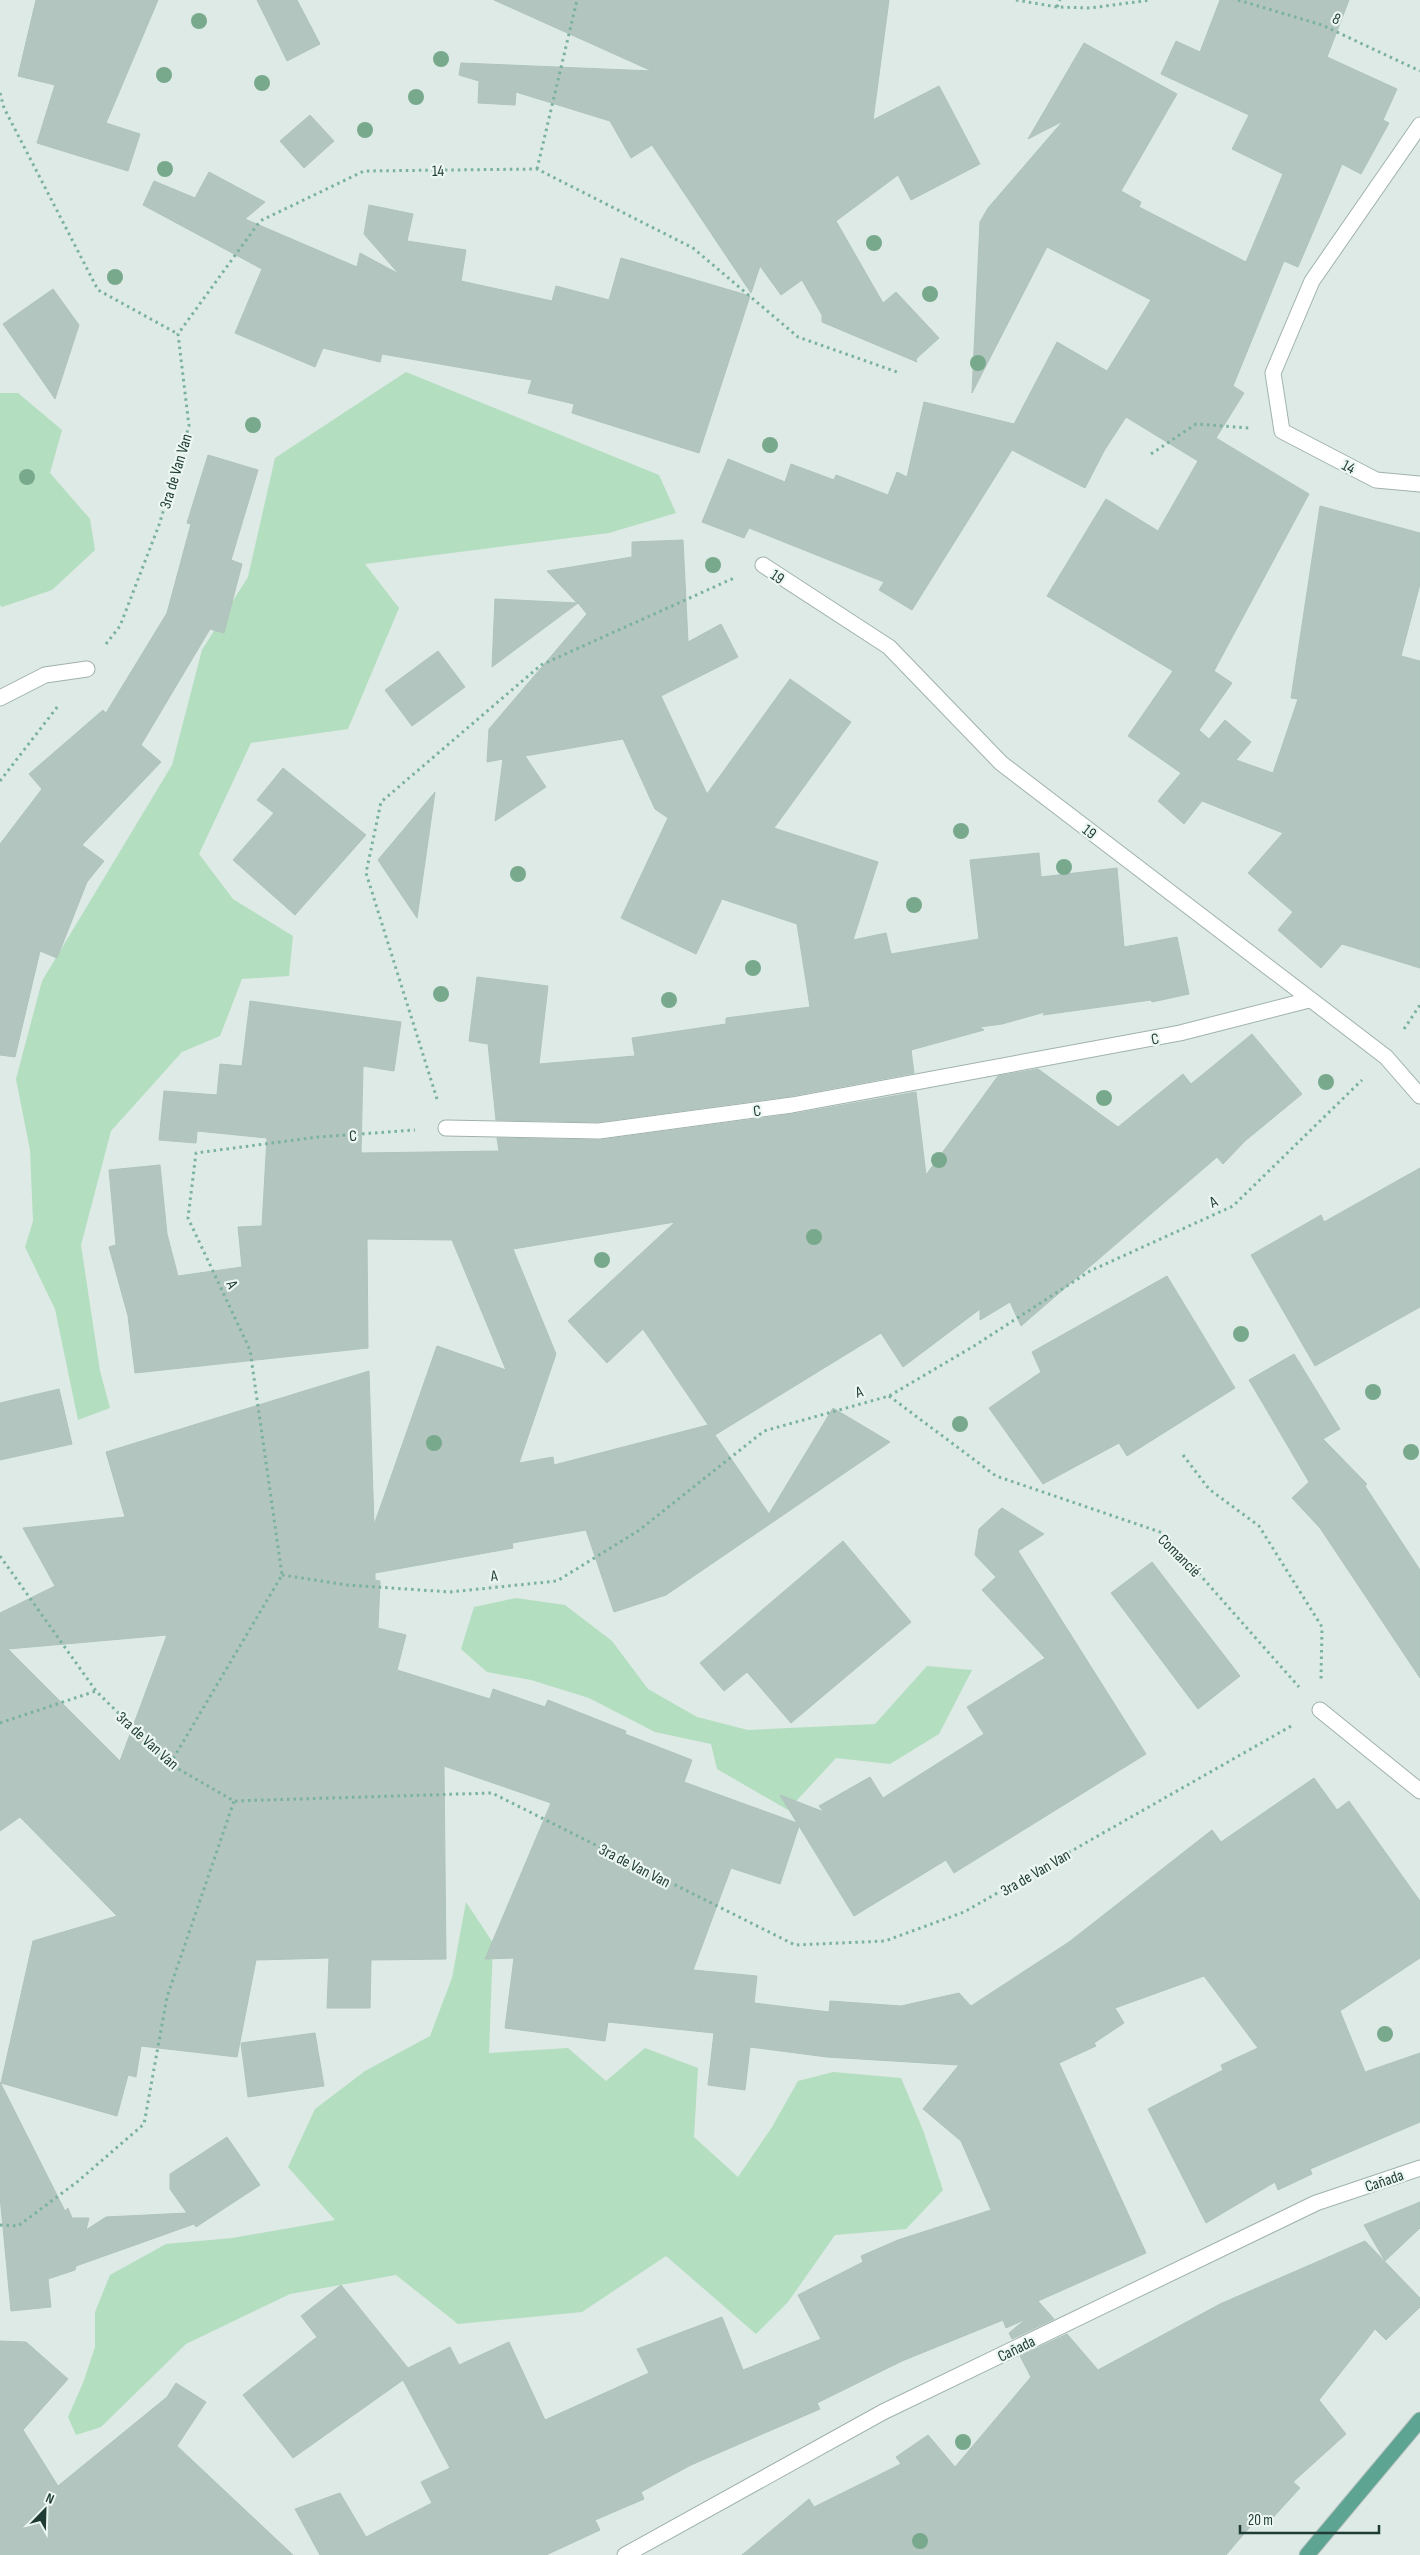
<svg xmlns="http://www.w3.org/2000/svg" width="1420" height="2555" font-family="'Sofia Sans Condensed',sans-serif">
<rect width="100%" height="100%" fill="#ddeae5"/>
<!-- green -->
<g fill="#b4dec0">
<path d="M406 372 659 475 676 513 609 533 365 564 399 608 348 729 251 743 199 854 233 899 293 936 289 976 242 979 220 1036 182 1052 111 1131 81 1245 100 1371 110 1408 78 1420 55 1309 25 1247 33 1221 30 1150 16 1079 42 981 172 765 202 650 248 577 275 458Z"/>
<path d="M0 393H18L62 430 50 473 90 519 95 550 52 590 2 607 0 605Z"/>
<path d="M516 1598 565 1605 612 1641 648 1689 697 1717 748 1730 875 1724 927 1666 972 1670 939 1734 890 1764 836 1758 788 1810 717 1769 711 1744 655 1732 589 1698 531 1680 487 1672 461 1649 474 1607Z"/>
<path d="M466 1902 493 1943 489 2053 568 2048 606 2081 645 2048 698 2068 694 2137 738 2177 772 2127 798 2081 833 2072 901 2078 923 2130 943 2190 906 2229 835 2235 788 2302 756 2334 666 2256 582 2312 458 2324 396 2275 290 2294 186 2344 101 2427 76 2435 68 2417 83 2383 95 2347V2312L110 2275 166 2244 232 2238 335 2220 288 2167 315 2109 365 2071 430 2036 452 1978Z"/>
</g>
<!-- building -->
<g fill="#b2c5be" stroke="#afc4bc" fill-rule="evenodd">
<path d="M36 0H158L106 123 140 134 128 171 37 143 55 85 18 76Z"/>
<path d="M257 0H297L320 44 287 61Z"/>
<path d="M494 0H889L873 120 939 86 980 164 911 200 898 175 836 221 883 303 896 292 939 338 916 359 917 362 822 322V315L802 280 781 295 760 266 751 293 652 145 631 158 610 121 516 92 515 105 478 103 479 81 459 75 461 63 652 71Z"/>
<path d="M1220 0H1349L1327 57 1397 89 1383 120 1389 123 1361 174 1342 164 1298 267 1284 261 1233 386 1244 393 1216 438 1309 494 1214 671 1232 683 1199 730 1209 739 1225 720 1251 742 1236 760 1273 773 1298 699 1291 698 1320 506 1420 533V584L1401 656 1420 661V968L1342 944 1321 968 1278 930 1293 912 1248 873 1283 833 1202 801 1184 824 1158 801 1181 773 1128 736 1173 671 1047 596 1106 499 1158 531 1198 461 1126 417 1104 451 1085 488 1012 450 912 610 879 590 884 582 749 528 744 538 702 522 728 459 785 482 791 464 834 480 836 475 888 495 897 472 907 477 924 402 1014 424 1057 342 1107 371 1151 300 1047 247 972 393 980 222 988 208 1063 121 1028 139 1084 43 1177 94 1121 191 1141 202 1139 207 1246 262 1283 174 1232 149 1249 115 1161 74 1176 41 1200 52Z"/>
<path d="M310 115 334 141 304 168 280 141Z"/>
<path d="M209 172 265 202 245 219 357 267 360 253 399 274 364 234 369 205 413 214 407 241 466 250 461 281 552 301 556 286 609 300 621 258 750 296 699 453 572 413 574 404 528 393 532 380 382 354 380 362 323 348 315 367 235 333 262 269 143 205 154 181 195 198Z"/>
<path d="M53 289 79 325 55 399 3 324Z"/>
<path d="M208 455 258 470 231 560 242 564 224 633 210 629 141 745 161 762 82 845 104 861 87 882 57 958 40 951 15 1057 0 1055V844L42 789 29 774 103 710 106 713 167 613 191 524 187 523Z"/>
<path d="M683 540 688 642 721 624 738 657 661 696 707 794 790 679 851 722 774 828 878 862 853 940 886 933 891 954 979 939 970 860 1039 853 1041 877 1117 868 1124 947 1177 937 1189 994 1152 1002 1151 1000 1043 1015 1045 1012 1002 1024 980 1027 984 1030 911 1050 914 1073 791 1096 598 1122 496 1120 488 1044 469 1041 477 977 548 986 539 1064 635 1056 632 1038 726 1024V1018L810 1007 797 924 722 899 696 954 621 918 668 818 655 809 623 739 525 756 546 787 495 821 503 759 487 762 489 729 587 614 578 603 492 667 495 599 577 603 547 571 632 557V542Z"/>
<path d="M438 651 465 687 412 726 385 690Z"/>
<path d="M283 768 366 835 295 915 233 860 274 813 257 800Z"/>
<path d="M435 792 417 918 378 860Z"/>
<path d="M250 1001 401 1022 394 1071 363 1066 361 1153 499 1151 497 1138 600 1140 793 1114 916 1092 926 1175 998 1076 1038 1069 1118 1127 1183 1074 1191 1084 1252 1034 1302 1094 1245 1141 1223 1164 1217 1157 1021 1326 1010 1302 980 1320V1309L903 1367 881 1333 715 1435 643 1329 607 1363 568 1321 675 1222 513 1249 556 1354 519 1463 553 1457 554 1465 708 1425 769 1514 833 1408 890 1442 666 1595 614 1612 586 1530 512 1543 513 1548 375 1573V1580L380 1581 378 1628 406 1635 397 1670 490 1699 493 1689 545 1707 548 1700 626 1731 625 1734 692 1760 684 1782 797 1823 780 1795 824 1812 819 1806 870 1777 883 1798 984 1734 967 1707 1045 1658 982 1590 996 1577 975 1555 979 1529 1002 1508 1044 1534 1018 1551 1146 1754 954 1873 946 1860 854 1916 799 1826 780 1884 731 1868 693 1970 757 1976 754 2003 829 2012 830 2001 901 2006 959 1993 971 2006 1069 1942 1212 1830 1221 1842 1314 1778 1337 1810 1349 1801 1420 1901V1958L1340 2011 1365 2072 1420 2053V2122L1310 2169 1312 2174 1278 2190 1275 2182 1206 2223 1148 2109 1223 2070 1221 2065 1258 2048 1204 1976 1115 2008 1124 2023 1094 2043 1096 2046 1059 2063 1146 2253 1038 2301 1054 2319 1012 2339 1009 2333 1026 2319 1006 2328 1003 2320 902 2361 817 2403 820 2409 691 2465 641 2492 644 2499 595 2520 600 2530 546 2555H320L295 2509 340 2493 366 2537 432 2503 421 2482 450 2468 403 2380 293 2458 243 2395 317 2337 301 2316 341 2285 408 2368 450 2347 459 2365 509 2342 545 2420 649 2373 637 2349 722 2317 743 2370 821 2339 798 2295 863 2262 861 2256 898 2240 991 2210 961 2141 923 2109 959 2065 827 2057 750 2047 745 2090 708 2085 714 2033 608 2022 605 2041 505 2028 514 1958 485 1959 551 1803 444 1766 446 1959 371 1960 370 2008H327L329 1958 256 1960 237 2057 141 2046 136 2077 128 2075 117 2116 1 2083 33 1941 117 1916 20 1817 0 1831V1613L55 1586 23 1528 125 1517 106 1452 369 1371 374 1525 437 1346 506 1370 452 1240 367 1239 368 1348 135 1373 128 1316 109 1247 116 1245 109 1170 160 1165 167 1234 178 1276 242 1267 238 1227 262 1226 267 1138 197 1131 196 1143 159 1140 164 1091 217 1095 220 1064 242 1066ZM167 1635 120 1761 8 1649Z"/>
<path d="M1420 1168V1307L1315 1366 1251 1255 1321 1215 1324 1222Z"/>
<path d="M1167 1276 1235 1388 1127 1456 1119 1443 1043 1484 989 1408 1041 1372 1032 1352Z"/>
<path d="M1294 1354 1340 1429 1323 1439 1367 1484 1365 1486 1420 1570V1678L1320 1528 1292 1498 1309 1482 1249 1380Z"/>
<path d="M59 1389 72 1444 0 1460V1403Z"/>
<path d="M843 1541 911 1622 791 1723 747 1672 724 1691 700 1663Z"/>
<path d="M1152 1562 1240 1676 1198 1709 1111 1593Z"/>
<path d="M315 2033 324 2086 248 2097 241 2043Z"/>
<path d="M0 2082 65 2211 68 2208 72 2218H89L86 2230 106 2217 187 2213 170 2189V2174L227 2137 260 2185 196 2227 194 2224 76 2266 75 2270 48 2279 51 2307 11 2311 0 2196Z"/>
<path d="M1420 2202V2228L1385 2261 1364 2225Z"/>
<path d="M1365 2241 1420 2298V2307L1386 2340 1375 2329 1319 2400 1346 2434 1293 2482 1300 2488 1268 2523 1260 2515 1226 2555H742L809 2499 814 2507 901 2464 896 2457 928 2435 955 2467 1031 2377 1020 2356 1067 2334 1098 2370 1220 2304Z"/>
<path d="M0 2341 26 2342 68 2379 23 2430 58 2486 167 2397 176 2383 206 2402 177 2446 293 2555H0Z"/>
</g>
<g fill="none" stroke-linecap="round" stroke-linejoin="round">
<defs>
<g id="minor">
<path d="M1420 125 1312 281 1273 373 1282 431 1376 480 1420 484"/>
<path d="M763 565 889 647 1001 763 1386 1057 1420 1096"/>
<path d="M0 698 45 675 87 669"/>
<path d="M446 1128 599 1131 792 1105 1180 1033 1309 1000"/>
<path d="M1320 1710 1420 1791"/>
<path d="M625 2555 883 2412 1316 2203 1420 2168"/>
</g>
<path id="major" d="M1307 2555 1420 2420"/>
</defs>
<!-- minor casing -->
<use href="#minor" stroke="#a0b2ac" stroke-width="17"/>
<!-- major casing -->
<use href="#major" stroke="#bcc4c2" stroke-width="17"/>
<!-- path -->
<g stroke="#7bb1a1" stroke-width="3" stroke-dasharray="2.5 4" stroke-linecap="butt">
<path d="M1016 0 1057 7 1090 8 1151 0"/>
<path d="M1238 0 1322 25 1420 71"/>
<path d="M1057 7 1060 0"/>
<path d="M0 93 4 108 98 290 178 334"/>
<path d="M537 169 577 0"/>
<path d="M1151 454 1196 424 1249 428"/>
<path d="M106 644 120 626 159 525 189 426 178 334 260 221 364 171 537 169 693 248 798 337 897 372"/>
<path d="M0 781 58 706"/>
<path d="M1404 1029 1420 1005"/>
<path d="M437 1099 366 873 381 802 541 665 734 578"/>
<path d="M889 1396 996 1476 1163 1533 1299 1687"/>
<path d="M1183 1455 1209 1489 1259 1526 1322 1627 1321 1679"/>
<path d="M0 1556 96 1691 170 1764 234 1801 492 1793 795 1945 885 1941 964 1912 1293 1725"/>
<path d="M282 1575 347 1585 450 1592 557 1581 638 1531 764 1431 889 1396 974 1346 1090 1271 1233 1206 1362 1080"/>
<path d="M0 1723 96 1691"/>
<path d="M170 1764 282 1575 250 1350 188 1218 196 1153 318 1137 415 1130"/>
<path d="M0 2225 18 2226 77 2182 144 2124 167 1997 234 1801"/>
</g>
<!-- minor -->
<use href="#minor" stroke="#fff" stroke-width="15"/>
<!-- major -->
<use href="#major" stroke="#5ea493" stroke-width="15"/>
</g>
<!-- trees -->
<g fill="#78a98d">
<circle cx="199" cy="21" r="8"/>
<circle cx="441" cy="59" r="8"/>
<circle cx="164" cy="75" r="8"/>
<circle cx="262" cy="83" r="8"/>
<circle cx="416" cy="97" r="8"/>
<circle cx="365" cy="130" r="8"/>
<circle cx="165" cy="169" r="8"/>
<circle cx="874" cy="243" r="8"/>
<circle cx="115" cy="277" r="8"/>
<circle cx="930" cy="294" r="8"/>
<circle cx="978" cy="363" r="8"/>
<circle cx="253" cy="425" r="8"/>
<circle cx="770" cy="445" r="8"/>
<circle cx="27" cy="477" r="8"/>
<circle cx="713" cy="565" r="8"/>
<circle cx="961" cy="831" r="8"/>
<circle cx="1064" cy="867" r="8"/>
<circle cx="518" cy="874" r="8"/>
<circle cx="914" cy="905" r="8"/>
<circle cx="753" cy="968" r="8"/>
<circle cx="441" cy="994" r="8"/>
<circle cx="669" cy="1000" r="8"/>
<circle cx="1326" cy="1082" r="8"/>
<circle cx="1104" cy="1098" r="8"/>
<circle cx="939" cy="1160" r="8"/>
<circle cx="814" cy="1237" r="8"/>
<circle cx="602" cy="1260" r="8"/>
<circle cx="1241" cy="1334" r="8"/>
<circle cx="1373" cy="1392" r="8"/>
<circle cx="960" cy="1424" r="8"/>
<circle cx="434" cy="1443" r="8"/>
<circle cx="1411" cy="1452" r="8"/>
<circle cx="1385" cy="2034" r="8"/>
<circle cx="963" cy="2442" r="8"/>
<circle cx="920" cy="2541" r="8"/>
</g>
<g text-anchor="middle" stroke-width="4.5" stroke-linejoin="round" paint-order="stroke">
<!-- street labels -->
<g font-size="16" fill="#1e3b34" stroke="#edf7f2">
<text transform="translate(1337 18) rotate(25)" y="6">8</text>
<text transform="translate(438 170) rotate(-1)" y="6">14</text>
<text transform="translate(1349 466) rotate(28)" y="6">14</text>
<text transform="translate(175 471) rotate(-73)" y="6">3ra de Van Van</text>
<text transform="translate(778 576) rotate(33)" y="6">19</text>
<text transform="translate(1090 831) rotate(38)" y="6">19</text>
<text transform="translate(1155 1038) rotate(-11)" y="6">C</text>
<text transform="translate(757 1110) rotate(-8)" y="6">C</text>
<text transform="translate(353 1135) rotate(-4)" y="6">C</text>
<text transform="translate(1213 1201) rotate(-25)" y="6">A</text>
<text transform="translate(233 1284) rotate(65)" y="6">A</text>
<text transform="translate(859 1391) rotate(-16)" y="6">A</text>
<text transform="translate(1180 1555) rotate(45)" y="6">Comancié</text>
<text transform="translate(494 1575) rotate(-6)" y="6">A</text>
<text transform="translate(148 1740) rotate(42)" y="6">3ra de Van Van</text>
<text transform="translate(635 1865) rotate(27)" y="6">3ra de Van Van</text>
<text transform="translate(1035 1872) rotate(-30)" y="6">3ra de Van Van</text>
<text transform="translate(1384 2180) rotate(-19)" y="6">Cañada</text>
<text transform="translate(1016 2348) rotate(-26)" y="6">Cañada</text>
</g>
</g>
<!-- north arrow -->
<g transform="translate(45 2510) rotate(23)" stroke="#edf7f2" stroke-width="4" paint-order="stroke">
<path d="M0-4L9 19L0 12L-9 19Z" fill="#1e3b34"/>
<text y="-8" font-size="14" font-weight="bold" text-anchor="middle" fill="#1e3b34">N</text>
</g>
<!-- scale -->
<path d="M1240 2525v8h139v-8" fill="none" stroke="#1e3b34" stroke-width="2.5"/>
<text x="1248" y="2525" font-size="15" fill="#1e3b34" stroke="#edf7f2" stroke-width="4" paint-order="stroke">20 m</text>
</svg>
